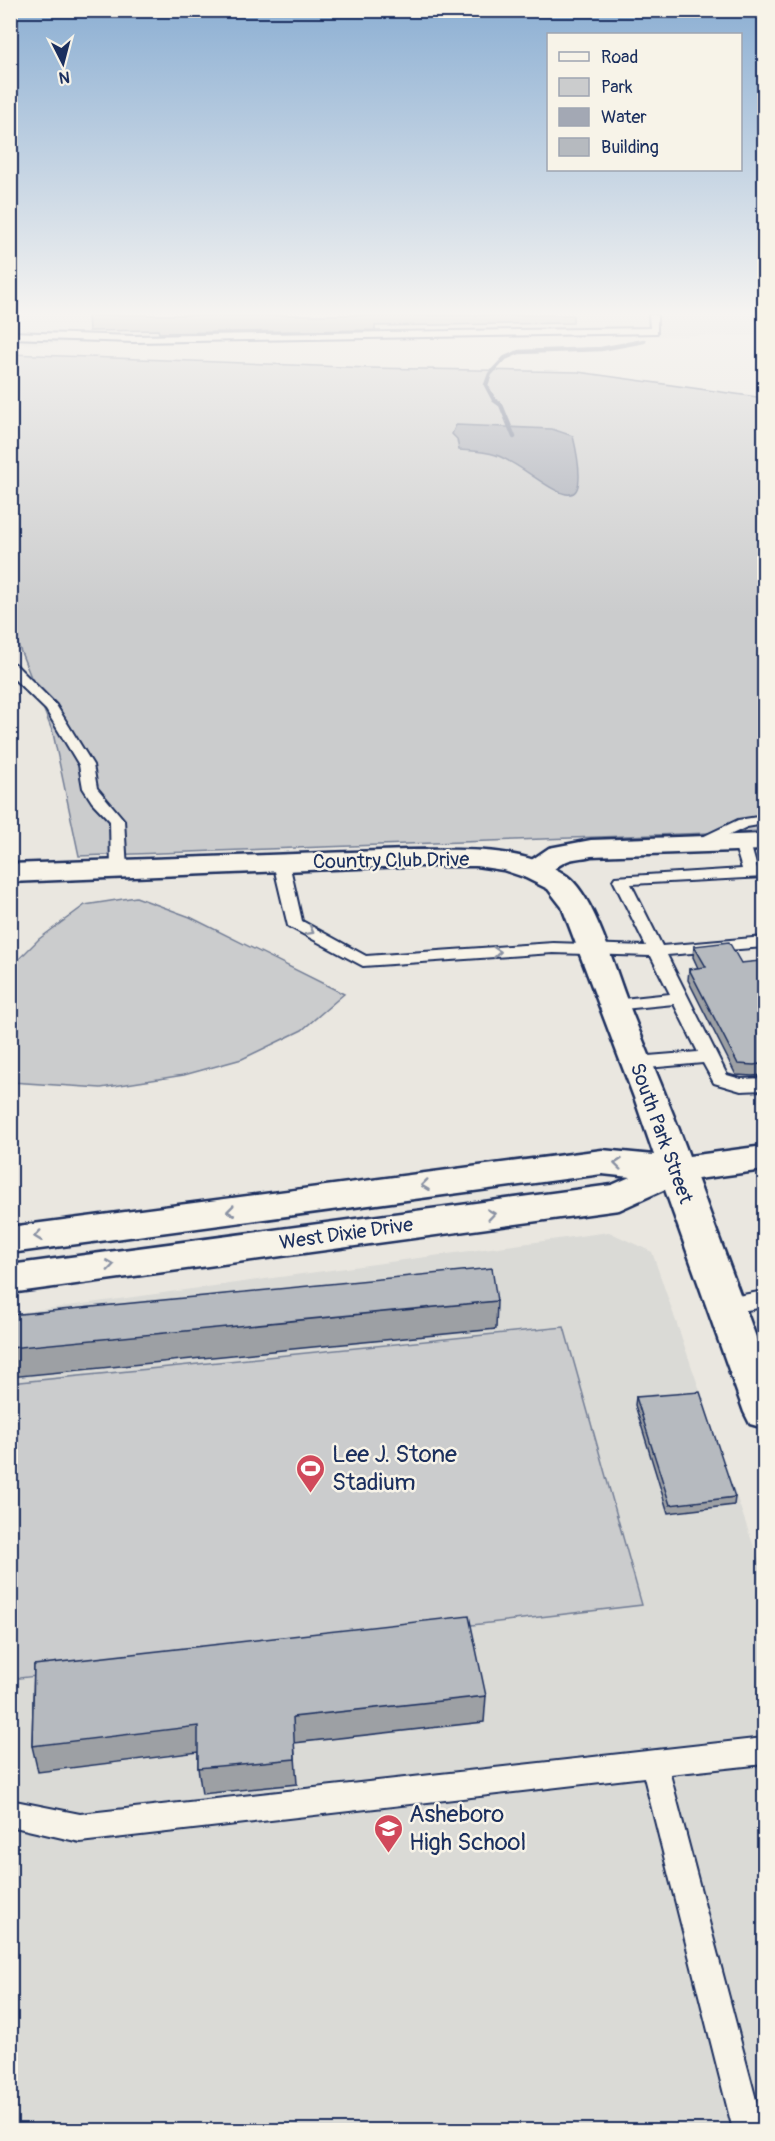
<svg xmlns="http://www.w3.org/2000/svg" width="775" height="2141" font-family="Pangolin,sans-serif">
<rect width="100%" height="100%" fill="#eae7e0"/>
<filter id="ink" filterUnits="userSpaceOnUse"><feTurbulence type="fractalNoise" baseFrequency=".0167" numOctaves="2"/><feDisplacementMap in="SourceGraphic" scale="12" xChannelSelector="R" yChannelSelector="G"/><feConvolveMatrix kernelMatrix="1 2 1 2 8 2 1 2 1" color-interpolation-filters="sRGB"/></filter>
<g filter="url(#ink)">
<!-- built -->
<g fill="#dadad6">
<path d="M11 315H764V336L552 335 38 344H11Z"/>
<path d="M609 1232 652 1252 764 1576V2130H11L10 1314Z"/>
</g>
<!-- green -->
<g fill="#cbcccd" stroke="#737e96" stroke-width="1.5">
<path d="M10 354 370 368 578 372 764 398V831L79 856 53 733 15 637 11 634Z"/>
<path d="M136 897 190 917 344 994 302 1030 242 1059 184 1075 101 1088 11 1082V967L39 939 85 905Z"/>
<path d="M564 1327 642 1605 11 1679 10 1383Z"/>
</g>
<!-- water -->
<path fill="#a3a8b4" stroke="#6d7892" stroke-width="1.5" d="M456 425 552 429 573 436C599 546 537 469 496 455 484 451 471 451 459 450L457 439 452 434Z"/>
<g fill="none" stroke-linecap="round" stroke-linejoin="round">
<!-- stream -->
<path stroke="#6d7892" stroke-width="4.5" d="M514 437 501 405 494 400 486 385 490 374 505 358 519 352 601 349 644 341"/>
<defs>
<g id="lane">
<path d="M649 315H657V333L134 342 10 338V332L134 336 650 328Z"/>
<path d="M754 315H764V320Z"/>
<path d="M10 663 15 664 56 705 93 765 97 788 124 820 127 869 124 872H114L111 869 110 821 92 802 83 788 79 765 46 710 10 675Z"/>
<path d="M764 816V824L747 827 704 847H694L691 844 694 841 738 820Z"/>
<path d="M742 838 750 843 757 868 764 867V877L631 884 662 946 764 937V947L667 955 727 1075 741 1079 764 1078V1090L741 1091 714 1083 703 1063 636 1069 630 1067 627 1063 630 1059 636 1057 698 1052 674 1004 613 1010 607 1009 604 1005 607 1001 613 1000 670 994 651 956 553 953 363 966 288 926 273 863 281 858 289 863 302 921 366 956 553 943 646 946 613 880 615 877 742 869 734 843Z"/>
<path d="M764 1291V1307L724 1314 717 1312 714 1306 717 1300Z"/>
<path d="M764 1738V1764L670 1774 764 2130H733L644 1777 80 1842 10 1826V1800L80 1814Z"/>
</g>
<path id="street" d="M764 834V850L591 856C584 858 574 858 567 861 550 869 544 882 524 877L520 871 524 865 549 848 591 840Z"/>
<path id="secondary" d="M676 1158 688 1161 694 1170 764 1359V1428L750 1424 744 1412 658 1170 664 1161Z"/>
<path id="primary" d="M407 850C458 850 523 845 567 876 595 897 615 970 628 1003 648 1054 670 1104 689 1156L764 1146V1170L683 1181 619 1210 10 1293V1265L612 1185 630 1177 602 1174 10 1253V1227L602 1150 654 1155 635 1100 562 907 548 889 524 877 503 870 476 866H407L10 882V864Z"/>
</defs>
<!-- lane casing -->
<use href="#lane" stroke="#1b2f5e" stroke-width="4"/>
<!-- street casing -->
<use href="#street" stroke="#1b2f5e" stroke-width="5"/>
<!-- secondary casing -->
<use href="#secondary" stroke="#1b2f5e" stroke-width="5"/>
<!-- primary casing -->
<use href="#primary" stroke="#1b2f5e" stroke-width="5"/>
<!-- lane -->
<use href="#lane" fill="#f7f3e8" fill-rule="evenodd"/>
<!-- street -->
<use href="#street" fill="#f7f3e8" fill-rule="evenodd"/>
<!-- secondary -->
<use href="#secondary" fill="#f7f3e8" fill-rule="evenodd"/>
<!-- primary -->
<use href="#primary" fill="#f7f3e8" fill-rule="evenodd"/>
</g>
<!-- wall -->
<g fill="#9da0a4" stroke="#1b2f5e" stroke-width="1.5">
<path d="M88 315H573V323L375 326V330L159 333 158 330 89 331Z"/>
<path d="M694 946 741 963 765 969V1075L752 1076 736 1075 688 980 689 969 698 968 693 957Z"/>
<path d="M497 1301 496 1329 10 1377V1315Z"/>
<path d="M636 1397 735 1497 734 1505 668 1513 635 1405Z"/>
<path d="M34 1665 486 1696 484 1722 294 1743 297 1784 202 1794 198 1768V1752L38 1772 32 1746Z"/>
</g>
<!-- building -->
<g fill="#b6babf" stroke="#1b2f5e" stroke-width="1.5">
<path d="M729 942 741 963 760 961 765 969V1063L754 1065 738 1064 689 969 706 967 694 946Z"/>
<path d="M492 1268 497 1301 10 1348V1315Z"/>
<path d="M700 1392 735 1497 670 1505 636 1397Z"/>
<path d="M469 1616 486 1696 293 1717 295 1759 198 1768V1726L32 1746 34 1665Z"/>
</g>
<!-- one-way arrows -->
<defs><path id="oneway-chevron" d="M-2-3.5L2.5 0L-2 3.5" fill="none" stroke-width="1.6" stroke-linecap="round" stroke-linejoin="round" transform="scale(1.5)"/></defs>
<g stroke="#8991a3">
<use href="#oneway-chevron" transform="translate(310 931) rotate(29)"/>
<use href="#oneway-chevron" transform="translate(497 952) rotate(-4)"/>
<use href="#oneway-chevron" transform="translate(618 1164) rotate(-174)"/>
<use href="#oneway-chevron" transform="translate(425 1185) rotate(173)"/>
<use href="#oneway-chevron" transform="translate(231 1211) rotate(173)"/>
<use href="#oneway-chevron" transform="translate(491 1214) rotate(-8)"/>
<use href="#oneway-chevron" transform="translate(38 1236) rotate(173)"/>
<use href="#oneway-chevron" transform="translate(110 1265) rotate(-8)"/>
</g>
</g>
<!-- sky -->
<linearGradient id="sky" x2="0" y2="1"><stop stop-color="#8cafd3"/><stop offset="0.51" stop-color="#f6f4f1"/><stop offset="1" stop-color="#f6f4f1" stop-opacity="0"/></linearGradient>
<rect width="775" height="614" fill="url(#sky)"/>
<!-- icons -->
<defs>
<symbol id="stadium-pin" viewBox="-11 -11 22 30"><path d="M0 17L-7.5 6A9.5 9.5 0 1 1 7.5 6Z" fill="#d1495b" stroke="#f7f3e8"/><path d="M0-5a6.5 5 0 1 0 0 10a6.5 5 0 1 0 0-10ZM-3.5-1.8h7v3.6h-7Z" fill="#fff"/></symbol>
<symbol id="school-pin" viewBox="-11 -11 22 30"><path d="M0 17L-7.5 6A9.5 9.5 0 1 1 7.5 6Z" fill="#d1495b" stroke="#f7f3e8"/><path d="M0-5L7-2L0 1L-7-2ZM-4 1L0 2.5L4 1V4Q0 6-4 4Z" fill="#fff"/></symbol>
</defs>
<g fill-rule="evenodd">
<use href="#stadium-pin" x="294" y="1452" width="33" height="45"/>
<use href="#school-pin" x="372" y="1812" width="33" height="45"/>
</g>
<g text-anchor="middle" stroke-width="5" stroke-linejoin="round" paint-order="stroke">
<!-- street labels -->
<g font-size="20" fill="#1b2f5e" stroke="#f7f3e8">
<text transform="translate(391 860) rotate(-1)" y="7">Country Club Drive</text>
<text transform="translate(662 1133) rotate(70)" y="7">South Park Street</text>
<text transform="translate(346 1233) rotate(-8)" y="7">West Dixie Drive</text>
</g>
<!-- near-poi labels -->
<g font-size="24" fill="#1b2f5e" stroke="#f7f3e8" text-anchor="start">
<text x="332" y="1462">Lee J. Stone<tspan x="332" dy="28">Stadium</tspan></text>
<text x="409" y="1822">Asheboro<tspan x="409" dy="28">High School</tspan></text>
</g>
</g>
<!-- margin -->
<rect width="775" height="2141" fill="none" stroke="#f7f3e8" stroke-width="36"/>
<rect x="18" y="18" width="739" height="2105" fill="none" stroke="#1b2f5e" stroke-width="2" filter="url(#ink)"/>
<!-- legend -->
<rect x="547" y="33" width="195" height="138" fill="#f7f3e8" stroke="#9fa5b1" stroke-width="1.5"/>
<rect x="559" y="52" width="30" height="9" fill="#f7f3e8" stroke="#9fa5b1" stroke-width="1.5"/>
<text x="601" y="63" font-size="18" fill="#1b2f5e">Road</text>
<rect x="559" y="78" width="30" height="18" fill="#cbcccd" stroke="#9fa5b1" stroke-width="1.5"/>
<text x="601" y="93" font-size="18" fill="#1b2f5e">Park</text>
<rect x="559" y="108" width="30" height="18" fill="#a3a8b4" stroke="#9fa5b1" stroke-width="1.5"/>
<text x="601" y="123" font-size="18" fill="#1b2f5e">Water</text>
<rect x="559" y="138" width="30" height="18" fill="#b6babf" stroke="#9fa5b1" stroke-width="1.5"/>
<text x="601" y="153" font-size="18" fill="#1b2f5e">Building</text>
<!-- north arrow -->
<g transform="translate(63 63) rotate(174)" stroke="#f7f3e8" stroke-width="4.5" paint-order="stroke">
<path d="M0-4.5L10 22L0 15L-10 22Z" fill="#1b2f5e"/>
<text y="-9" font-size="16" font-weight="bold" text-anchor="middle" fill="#1b2f5e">N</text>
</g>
</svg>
